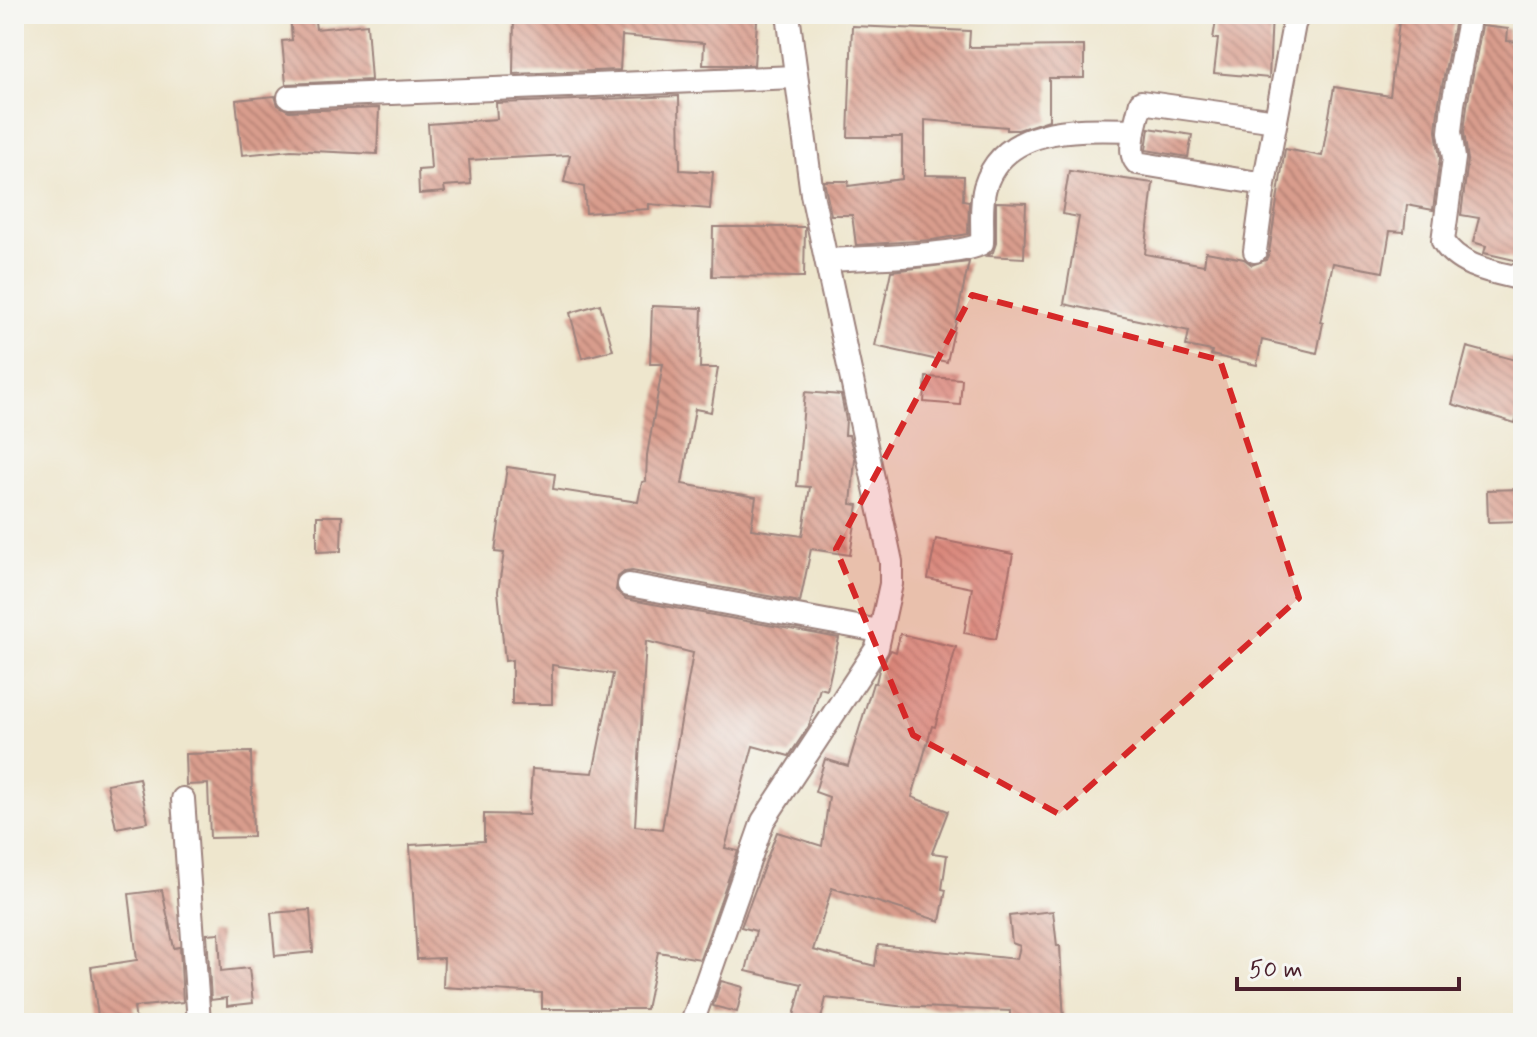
<svg xmlns="http://www.w3.org/2000/svg" width="1537" height="1037" font-family="Mynerve,sans-serif">
<defs>
<pattern id="building-back-hatch" width="6" height="6" patternUnits="userSpaceOnUse" patternTransform="scale(2)"><rect width="6" height="6" fill="#d99d8d"/><path d="M-1 5l2 2M0 0l6 6M5-1l2 2" fill="none" stroke="#b27f73"/></pattern>
</defs>
<rect width="100%" height="100%" fill="#f6f6f2"/>
<filter id="ink" filterUnits="userSpaceOnUse"><feTurbulence type="fractalNoise" baseFrequency=".0125" numOctaves="2"/><feDisplacementMap in="SourceGraphic" scale="16" xChannelSelector="R" yChannelSelector="G"/><feConvolveMatrix kernelMatrix="1 2 1 2 8 2 1 2 1" color-interpolation-filters="sRGB"/></filter>
<filter id="wash" filterUnits="userSpaceOnUse"><feTurbulence type="fractalNoise" baseFrequency=".006" numOctaves="4" result="noise"/><feDisplacementMap in="SourceGraphic" scale="32" xChannelSelector="R" yChannelSelector="G"/><feGaussianBlur stdDeviation="1.8" result="paint"/><feColorMatrix in="noise" values="0 0 0 0 0 0 0 0 0 0 0 0 0 0 0 0 0 1.4 0 .05"/><feComposite in="paint" operator="in"/></filter>
<g filter="url(#wash)">
<rect width="100%" height="100%" fill="#eee6cd"/>
<g id="blocks">
<!-- building -->
<g fill="url(#building-back-hatch)" fill-rule="evenodd">
<path d="M290 14H314L316 29 367 24 371 80 286 84 282 41 292 40Z"/>
<path d="M514 14H754L753 20 757 21 754 65H703L704 43 622 36 620 70 513 74Z"/>
<path d="M1217 14H1272L1269 78 1214 73 1218 39H1213Z"/>
<path d="M1400 14H1456L1439 102 1436 131 1440 158 1433 210 1407 205 1404 232 1390 231 1383 272 1333 263 1320 322 1323 323 1317 353 1262 340 1257 365 1211 355 1212 351 1186 346 1189 331 1064 304 1079 217 1062 214 1069 171 1153 183 1145 254 1204 265 1206 252 1244 259 1252 265 1266 260 1269 253 1285 149 1322 156 1334 87 1390 96Z"/>
<path d="M852 26 970 31 969 47 1084 46V78H1049V120L1018 130H1007V127L925 120V175L964 176 963 200 969 201 968 234 932 240 856 245 852 215H831L824 181H849L848 186 902 179V137H848Z"/>
<path d="M1482 26 1508 29 1507 41 1523 42V262L1484 253 1486 246 1473 242 1479 218 1461 215 1468 160 1464 132 1467 106Z"/>
<path d="M275 96 278 105 289 111 379 108 377 154 291 150 242 155 236 100Z"/>
<path d="M679 96 680 170 713 172 710 209 649 204V209L586 213 584 187 564 182 570 155 469 160 471 184 444 186 445 192 419 194 418 170 431 169 428 124 497 119 496 103Z"/>
<path d="M1149 128 1192 135 1188 157 1146 150Z"/>
<path d="M996 202 1026 203 1024 258 987 256 993 252 996 243Z"/>
<path d="M713 227H805L804 277 712 276Z"/>
<path d="M969 262 947 362 875 346 891 271Z"/>
<path d="M600 304 613 350 582 358 570 313Z"/>
<path d="M652 306 702 308 700 368H718L711 412 695 409 682 484 756 497 751 529 802 536 810 487 797 486 805 392 841 395 846 420 845 435H849L855 459 851 504 858 505 850 555 811 549 800 602 632 571 624 572 618 577 616 590 626 599 839 638 827 690 820 688 809 726 789 756 753 746 725 848 738 851 700 959 658 952 646 1009H542V993L443 987 444 958 417 959 410 845 484 841V814L529 815 532 769 593 773 613 674 552 665V704H512V660L505 661 498 591 504 553 495 552 507 467 555 474 553 489 638 502 642 482 646 481 647 455 663 364H650ZM646 641 693 653 662 829 635 826Z"/>
<path d="M1467 347 1523 362 1516 389 1523 392 1515 423 1452 404Z"/>
<path d="M926 377 962 379 960 405 924 402Z"/>
<path d="M1523 489V521L1488 522 1487 490Z"/>
<path d="M317 516H342L341 551 317 552Z"/>
<path d="M936 539 1013 554 996 639 964 633 972 588 928 579Z"/>
<path d="M900 634 956 647 935 727 932 726 912 797 948 811 932 853 947 855 942 889 946 890 940 921 832 888 813 950 875 966 878 945 1017 959 1020 946 1012 943 1009 916 1053 911 1057 946H1060L1064 1023H1010V1011L898 1006 826 998 820 1023H806L793 1020 802 984 746 971 756 931 741 927 777 832 822 846 829 797 815 792 825 759 848 766 873 683H876L879 670 891 650 896 652Z"/>
<path d="M251 752 253 837 210 838 208 784 186 785 185 754Z"/>
<path d="M139 778 148 822 116 828 107 784Z"/>
<path d="M162 890 174 948 180 947 183 1002 134 1007 136 1023H99L91 967 137 960 129 894Z"/>
<path d="M310 910 313 952 275 956 271 913Z"/>
<path d="M219 933 221 971 249 968 253 1003 227 1006V998L211 1000 207 934Z"/>
<path d="M721 981 743 987 737 1012 713 1006Z"/>
</g>
</g>
</g>
<g filter="url(#ink)">
<use href="#blocks" fill-opacity="0" stroke="#9c827c" stroke-width="2"/>
<g fill="none" stroke-linecap="round" stroke-linejoin="round">
<defs>
<g id="minor">
<path d="M1470 14 1453 104 1450 132 1454 158 1443 241C1459 268 1495 272 1523 279"/>
<path d="M289 97 795 77"/>
<path d="M1134 130C1133 142 1129 154 1137 163L1264 184"/>
<path d="M1255 251 1264 184 1294 24 1299 14"/>
<path d="M828 260C857 258 965 256 982 243 983 225 980 204 985 187 1004 124 1081 129 1134 130L1141 102 1276 121"/>
<path d="M629 585 879 631"/>
<path d="M183 799 199 1023"/>
<path d="M692 1023 763 821 877 648 891 584V562L812 194 788 14"/>
</g>
</defs>
<!-- minor casing -->
<use href="#minor" stroke="#9c827c" stroke-width="26"/>
<!-- minor -->
<use href="#minor" stroke="#fff" stroke-width="22"/>
</g>
</g>
<!-- marked area -->
<path fill="#d62828" fill-opacity="0.2" stroke="#d62828" stroke-width="6" stroke-dasharray="16 10" stroke-linejoin="round" d="M972 295 1220 360 1299 598 1059 814 913 735 836 549Z"/>
<!-- margin -->
<rect width="1537" height="1037" fill="none" stroke="#f6f6f2" stroke-width="48"/>
<!-- scale -->
<path d="M1237 977v12h222v-12" fill="none" stroke="#4a1f2b" stroke-width="4"/>
<text x="1249" y="977" font-size="24" fill="#4a1f2b" stroke="#f6f6f2" stroke-width="6" paint-order="stroke">50 m</text>
</svg>
